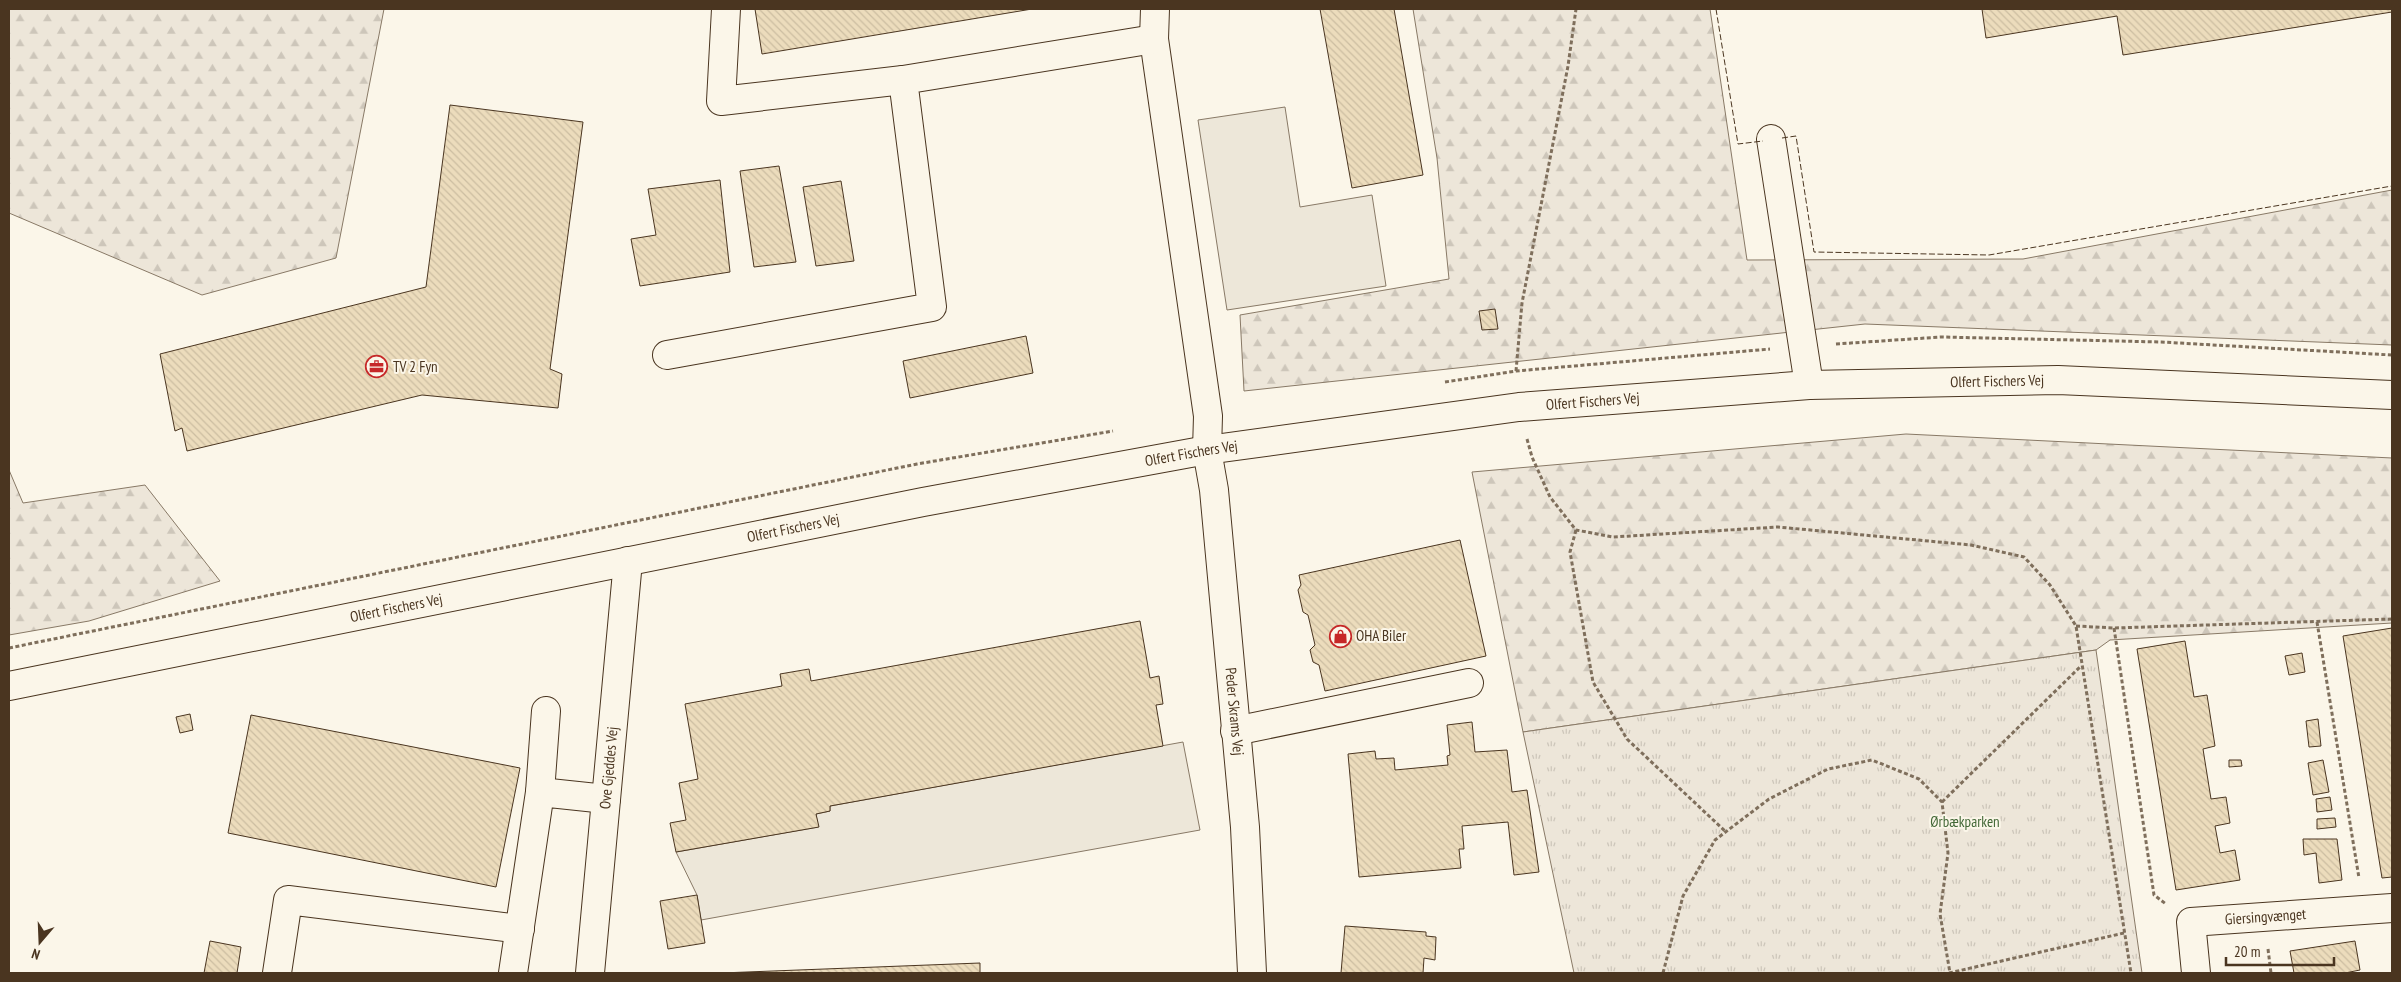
<svg xmlns="http://www.w3.org/2000/svg" width="2401" height="982" font-family="'PT Sans Narrow',sans-serif">
<defs>
<pattern id="forest-firs" width="22" height="20" patternUnits="userSpaceOnUse" patternTransform="scale(1.25)"><rect width="22" height="20" fill="#ede6d9"/><path d="M5 1l3.5 6h-7zM16 11l3.5 6h-7z" fill="#cdc6ba"/></pattern>
<pattern id="park-tufts" width="24" height="20" patternUnits="userSpaceOnUse" patternTransform="scale(1.25)"><rect width="24" height="20" fill="#ede6d9"/><path d="M3 7l-1-3M5 7V3M7 7l1-3M15 17l-1-3M17 17v-4M19 17l1-3" fill="none" stroke="#cdc6ba"/></pattern>
<pattern id="building-back-hatch" width="6" height="6" patternUnits="userSpaceOnUse" patternTransform="scale(1.25)"><rect width="6" height="6" fill="#ecdcbc"/><path d="M-1 5l2 2M0 0l6 6M5-1l2 2" fill="none" stroke="#ccbda1"/></pattern>
</defs>
<rect width="100%" height="100%" fill="#fbf6e9"/>
<!-- forest -->
<g fill="url(#forest-firs)" stroke="#887966">
<path d="M9 9H384L336 258 202 295 9 213Z"/>
<path d="M1413 9H1710L1747 260 2023 259 2392 190V345L1865 324 1244 391 1240 315 1449 279 1437 158Z"/>
<path d="M1906 434 2392 458V623L2110 640 2096 650 1523 732 1472 472Z"/>
<path d="M9 470 23 503 145 485 220 581 89 621 9 635Z"/>
</g>
<!-- park -->
<path fill="url(#park-tufts)" stroke="#887966" d="M2096 650 2142 973H1574L1523 732Z"/>
<!-- parking -->
<g fill="#ede7d9" stroke="#887966">
<path d="M1285 107 1300 207 1372 195 1386 286 1227 310 1198 120Z"/>
<path d="M1183 742 1200 830 701 920 697 895 676 852 818 827 816 814 830 811V806Z"/>
</g>
<!-- building -->
<g fill="url(#building-back-hatch)" stroke="#4a3520">
<path d="M755 9H1032L762 54Z"/>
<path d="M1320 9H1394L1423 175 1352 188Z"/>
<path d="M1982 9H2392V12L2123 55 2117 16 1986 38Z"/>
<path d="M450 105 583 122 550 369 562 374 558 408 422 395 187 451 182 428 175 431 160 354 426 287Z"/>
<path d="M779 166 796 262 754 267 740 171Z"/>
<path d="M720 180 730 272 640 286 631 239 656 235 648 189Z"/>
<path d="M841 181 854 261 816 266 803 187Z"/>
<path d="M1495 309 1498 329 1482 330 1479 311Z"/>
<path d="M1026 336 1033 373 910 398 903 361Z"/>
<path d="M1460 540 1486 656 1325 691 1319 665 1313 662 1310 650 1315 645 1308 615 1303 612 1298 590 1301 585 1299 575Z"/>
<path d="M1140 621 1150 678 1159 676 1163 704 1156 705 1163 746 830 806V811L816 814 819 827 676 852 670 823 686 820 679 783 698 779 685 704 782 686 780 674 809 669 811 681Z"/>
<path d="M2392 628V877L2382 878 2343 636Z"/>
<path d="M2185 641 2194 697 2207 695 2215 746 2203 749 2211 799 2226 797 2230 823 2215 826 2220 853 2235 850 2240 880 2176 890 2137 649Z"/>
<path d="M2302 653 2305 672 2289 675 2285 656Z"/>
<path d="M190 714 193 730 180 733 176 717Z"/>
<path d="M251 715 520 768 496 887 228 833Z"/>
<path d="M2318 719 2321 746 2309 747 2306 721Z"/>
<path d="M1472 722 1475 752 1507 750 1512 792 1527 790 1539 872 1514 875 1508 822 1462 826 1464 849H1459L1461 868 1359 877 1348 754 1375 751 1376 759 1394 758 1395 770 1448 765 1447 756 1450 755 1447 725Z"/>
<path d="M2229 760H2241L2242 766 2229 767Z"/>
<path d="M2323 760 2329 792 2313 795 2308 763Z"/>
<path d="M2330 797 2332 810 2317 812 2316 799Z"/>
<path d="M2335 818 2336 827 2317 829V819Z"/>
<path d="M2303 839H2337L2342 880 2319 883 2316 853 2304 855Z"/>
<path d="M697 895 705 943 668 949 660 901Z"/>
<path d="M1345 926 1426 932V936L1436 937 1435 960 1424 958 1423 973H1341Z"/>
<path d="M210 941 241 947 237 973H204Z"/>
<path d="M2355 941 2360 970 2345 973H2294L2290 951Z"/>
<path d="M980 963V973H721Z"/>
</g>
<g fill="none" stroke-linecap="round" stroke-linejoin="round">
<defs>
<g id="minor">
<path d="M726 9 721 101 903 80"/>
<path id="s1" d="M1155 9 1154 39 1208 416 1207 450 1214 490 1245 827 1252 973"/>
<path d="M1771 139 1809 385"/>
<path d="M667 355 932 307 903 80 1154 39"/>
<path id="s2" d="M9 686 923 502 1207 450 1519 407 1809 385 2058 380 2392 395"/>
<path d="M1235 731 1469 683"/>
<path d="M540 792 546 711"/>
<path d="M277 973 288 900 520 929"/>
<path d="M513 973 540 792 606 799"/>
<path id="s3" d="M590 973 628 561"/>
<path id="s4" d="M2196 973 2191 922 2392 908"/>
</g>
</defs>
<!-- minor casing -->
<use href="#minor" stroke="#4a3520" stroke-width="30"/>
<!-- path -->
<g stroke="#7f6f5c" stroke-width="3" stroke-dasharray="4 2.5" stroke-linecap="butt">
<path d="M1836 344 1941 337 2161 342 2392 355"/>
<path d="M1516 371 1522 303 1568 66 1576 9"/>
<path d="M1445 382 1516 371 1770 349"/>
<path d="M1527 439 1532 457 1550 497 1576 530 1613 537 1778 527 1971 545 2024 557 2050 585 2076 626 2131 973"/>
<path d="M1576 530 1570 552 1593 682 1627 739 1726 832"/>
<path d="M2317 622 2359 878"/>
<path d="M2076 626 2114 628 2392 619"/>
<path d="M2114 628 2154 895 2166 904"/>
<path d="M9 648 917 464 1113 431"/>
<path d="M1942 802 2081 666"/>
<path d="M2268 949 2271 973"/>
<path d="M1663 973 1683 896 1715 840 1769 799 1828 769 1872 760 1919 779 1942 802 1948 853 1940 914 1950 973"/>
<path d="M1949 973 2124 933"/>
</g>
<!-- minor -->
<use href="#minor" stroke="#fbf6e9" stroke-width="28"/>
<!-- fence -->
<g stroke="#4a3520" stroke-width="1" stroke-dasharray="6 2.5" stroke-linecap="butt">
<path d="M1716 9 1738 144 1763 141"/>
<path d="M1782 138 1796 136 1814 252 1989 255 2392 186"/>
</g>
</g>
<!-- icons -->
<defs>
<symbol id="office-ring" viewBox="-11 -11 22 22"><circle r="9.5" fill="#fbf6e9" stroke="#c62828" stroke-width="1.5"/><path d="M-6-3h4V-5.5h4V-3h4V5H-6ZM-1-4.5V-3h2v-1.5ZM-6 0V1H6V0Z" fill="#c62828"/></symbol>
<symbol id="shop-ring" viewBox="-11 -11 22 22"><circle r="9.5" fill="#fbf6e9" stroke="#c62828" stroke-width="1.5"/><path d="M-5-2.5h2.3a2.7 3.5 0 0 1 5.4 0H5L5.5 6h-11ZM-1.5-2.5h3a1.5 2.3 0 0 0-3 0Z" fill="#c62828"/></symbol>
</defs>
<g fill-rule="evenodd">
<use href="#office-ring" x="364" y="354" width="25" height="25"/>
<use href="#shop-ring" x="1328" y="624" width="25" height="25"/>
</g>
<g text-anchor="middle" stroke-width="4" stroke-linejoin="round" paint-order="stroke">
<!-- poi labels -->
<g font-size="15" fill="#4a3520" stroke="#fbf6e9" text-anchor="start">
<text x="393" y="372">TV 2 Fyn</text>
<text x="1356" y="641">OHA Biler</text>
</g>
<!-- street labels -->
<g font-size="15" fill="#4a3520" stroke="#fbf6e9">
<text dy="5" stroke="none"><textPath href="#s2" startOffset="2015">Olfert Fischers Vej</textPath></text>
<text dy="5" stroke="none"><textPath href="#s2" startOffset="1610">Olfert Fischers Vej</textPath></text>
<text dy="5" stroke="none"><textPath href="#s2" startOffset="1205">Olfert Fischers Vej</textPath></text>
<text dy="5" stroke="none"><textPath href="#s2" startOffset="800">Olfert Fischers Vej</textPath></text>
<text dy="5" stroke="none"><textPath href="#s2" startOffset="395">Olfert Fischers Vej</textPath></text>
<text dy="5" stroke="none"><textPath href="#s1" startOffset="708">Peder Skrams Vej</textPath></text>
<text dy="5" stroke="none"><textPath href="#s3" startOffset="206">Ove Gjeddes Vej</textPath></text>
<text dy="5" stroke="none"><textPath href="#s4" startOffset="126">Giersingvænget</textPath></text>
</g>
<!-- park labels -->
<g font-size="15" fill="#436837" stroke="#fbf6e9">
<text x="1965" y="827">Ørbækparken</text>
</g>
</g>
<!-- border -->
<rect width="2401" height="982" fill="none" stroke="#4a3520" stroke-width="20"/>
<!-- north arrow -->
<g transform="translate(40 942) rotate(199)" stroke="#fbf6e9" stroke-width="4" paint-order="stroke">
<path d="M0-4L9 19L0 12L-9 19Z" fill="#4a3520"/>
<text y="-8" font-size="14" font-weight="bold" text-anchor="middle" fill="#4a3520">N</text>
</g>
<!-- scale -->
<path d="M2226 957v8h108v-8" fill="none" stroke="#4a3520" stroke-width="2.5"/>
<text x="2234" y="957" font-size="15" fill="#4a3520" stroke="#fbf6e9" stroke-width="4" paint-order="stroke">20 m</text>
</svg>
